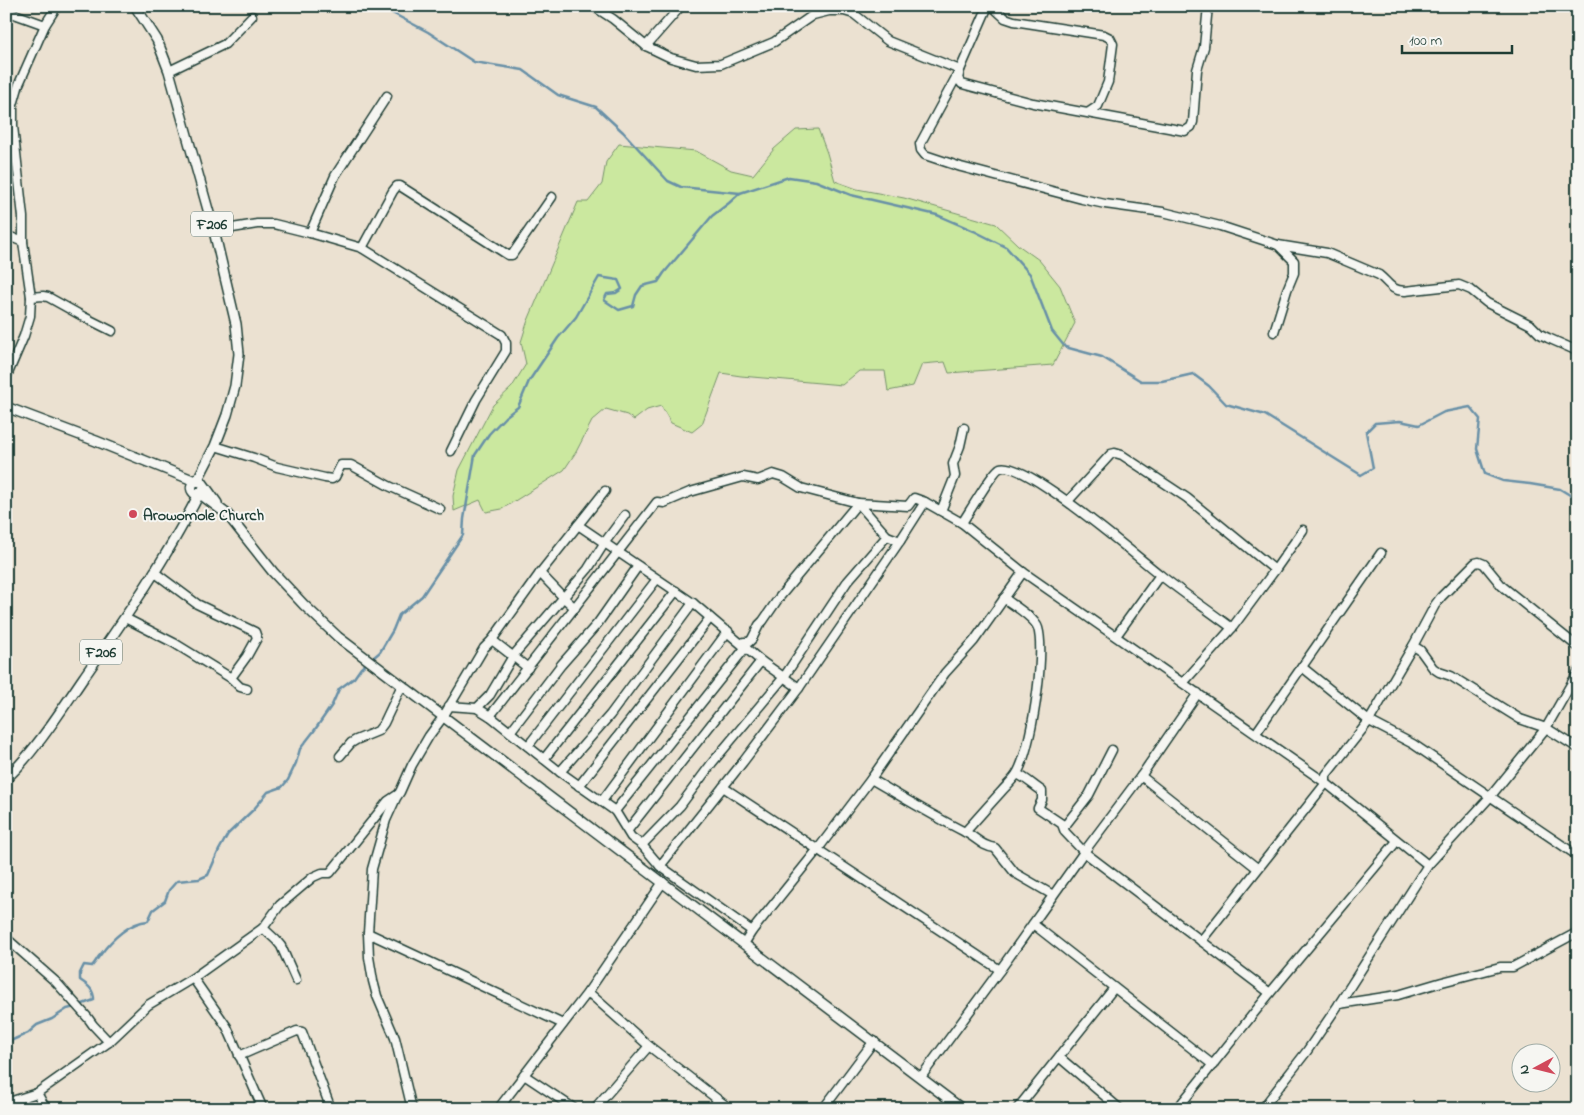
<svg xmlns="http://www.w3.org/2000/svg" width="1584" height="1115" font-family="'Indie Flower',sans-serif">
<rect width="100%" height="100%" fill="#ebe1d1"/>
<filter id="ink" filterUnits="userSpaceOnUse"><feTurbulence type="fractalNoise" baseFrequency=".02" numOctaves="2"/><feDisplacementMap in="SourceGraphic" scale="10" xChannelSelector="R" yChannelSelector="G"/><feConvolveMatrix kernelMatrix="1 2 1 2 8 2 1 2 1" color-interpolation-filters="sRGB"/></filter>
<g filter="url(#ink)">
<!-- green -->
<path fill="#cbe89f" stroke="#75926a" d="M818 129 827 153 835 181 857 189 904 198 996 224 1018 245 1039 260 1060 286 1075 323 1053 365 949 373 945 362 922 364 913 386 888 391 885 371H859L842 385 741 376 721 373 702 424 692 432 671 423 661 406 647 410 634 420 627 415 606 409 592 421 576 452 564 470 502 509 486 512 480 500 454 511 453 496 459 470 493 405 512 387 526 364 521 342 527 323 578 202H588L602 184 606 162 619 144 696 151 731 170 753 175 774 149 796 130Z"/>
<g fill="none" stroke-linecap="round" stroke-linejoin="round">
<!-- stream -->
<g stroke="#6890a7" stroke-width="2.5">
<path d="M379 6 428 32 474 62 523 70 558 95 596 107 623 132 668 181 681 187 740 193 789 177 816 181 851 195 937 215 974 231 1006 247 1030 274 1052 331 1065 347 1102 357 1141 381H1162L1193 374 1209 386 1226 404 1265 415 1361 475 1373 468 1366 432 1375 423 1400 421 1419 425 1444 412 1470 407 1480 419 1477 449 1485 474 1503 481 1530 484 1560 489 1578 500"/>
<path d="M80 1005 94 1000C94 990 89 986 80 980V973L84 965 92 966C96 962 97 958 101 954 112 939 130 922 148 921L153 910 165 901 169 890 177 881 199 879 208 875 219 850 228 834 254 809 268 792 282 787 288 780 296 763 300 749 314 731 332 705 339 689 354 678 361 668 380 652 393 630 399 615 422 596 463 535 464 519 475 455 489 434 505 417 518 407 529 381 558 338 576 317 599 277 618 280 622 289 616 293 607 294 604 300 619 310 633 306 636 295 642 286 658 282 664 273 712 216 729 203 740 193"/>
<path d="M6 1043 28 1033 37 1025 52 1019 67 1009 75 1007"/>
</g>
<defs>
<g id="minor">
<path d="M593 6 613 19 646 46 671 58 696 65 721 64 774 42 813 15 829 11H844L854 14 888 41 960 70 958 79 962 84 1033 103 1185 131 1191 127 1193 122 1197 70 1204 47 1208 6"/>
<path d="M988 6 960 70 920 144 921 150 925 155 961 167 1082 199 1105 204 1163 212 1220 226 1278 245 1294 261V273L1287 290 1274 332"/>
<path d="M992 6 1005 18 1014 21 1104 35 1110 38 1113 44 1108 82 1098 106 1089 112"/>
<path d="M6 11 45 25"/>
<path d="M646 46 681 6"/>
<path d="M169 71 225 44 252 16"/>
<path d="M214 231 257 224H274L310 233 362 248 502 335 506 343V351L476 400 451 451"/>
<path d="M310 233 335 176 387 96"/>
<path d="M6 235 23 242"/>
<path d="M1278 245 1327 253 1379 275C1390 284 1390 290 1405 291L1459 285 1471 290 1487 303 1531 325 1540 334 1548 338 1573 349 1578 353"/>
<path d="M362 248 393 191 397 186H400L508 255H512L514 252 552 197"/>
<path d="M31 297 43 296 48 297 84 317 112 331"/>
<path d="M6 378 24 336 30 316 31 297 23 242V217L13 126V105L19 84 45 25 57 6"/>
<path d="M215 446 254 458 277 467 325 478 332 479 335 477 341 465H351L389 486 440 509"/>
<path d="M1068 501 1111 454 1115 453 1122 455 1187 498 1275 570"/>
<path d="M941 511 955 476 953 464 960 446 964 428"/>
<path d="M962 523C968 514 994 470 1000 468 1023 458 1136 556 1159 574 1183 593 1208 610 1232 628"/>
<path d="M578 525 693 603 761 661 799 688"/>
<path d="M154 572 197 604 255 632 257 638 247 656 231 678"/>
<path d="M540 573 564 598 575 608"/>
<path d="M125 618 174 643 231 678 240 687 247 689"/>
<path d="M1116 636 1160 575"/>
<path d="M492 640 528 668"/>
<path d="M1413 646 1420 650 1433 668 1439 672 1451 676 1520 719 1546 728 1578 748"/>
<path d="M1302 667 1369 721 1413 744 1578 856"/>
<path d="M1183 683 1232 628 1275 570 1303 530"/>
<path d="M449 706 477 708 490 716 560 772 615 811 631 837 642 845 660 866 752 931"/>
<path d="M477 708 490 695 513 656 588 569 605 542 625 515"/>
<path d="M490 716 657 502 664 503 690 492 743 477 758 480 773 474 783 477 801 488 858 503 887 536 900 541"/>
<path d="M510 732 561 665 598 623 638 566"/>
<path d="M1256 733 1381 553"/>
<path d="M528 746 657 579"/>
<path d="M340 756 351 743 356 740 378 731 384 723 402 685"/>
<path d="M544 759 676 591"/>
<path d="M560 772 610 715 693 603"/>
<path d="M1017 774C1026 778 1033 785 1042 791V800L1038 808 1062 824 1065 832 1084 852 1270 993"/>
<path d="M1141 776 1257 868"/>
<path d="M871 779C902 797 933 816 965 832 977 838 981 846 995 848L1015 873 1053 895"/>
<path d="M579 786 710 618"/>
<path d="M723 787 1000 970"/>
<path d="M602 801 728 631"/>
<path d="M615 811 746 647 744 642H749L752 639 759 625 763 621 778 599 858 503 908 506 914 498 925 502 962 523 1023 572 1326 783 1428 865"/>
<path d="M1064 827 1089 795 1112 750"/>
<path d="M628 830 761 661"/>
<path d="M965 832C977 819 989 805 1001 792 1006 786 1012 781 1016 775 1031 753 1046 654 1038 628 1035 618 1013 605 1004 598"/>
<path d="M642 845 680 806 712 763 784 677 847 582 887 536"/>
<path d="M660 866 743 762 799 688 900 541 925 502"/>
<path d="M1033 924 1213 1065"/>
<path d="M263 928 276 940 281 946 296 980"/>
<path d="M368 933 563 1024"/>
<path d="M6 938 56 982 88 1018 93 1025 109 1042"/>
<path d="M1201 941 1326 783V775L1369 721 1413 646 1435 605 1441 597 1475 563 1479 562 1484 564 1502 586 1578 647"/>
<path d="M744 944 752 931 818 849 871 779 945 673 974 641 1023 572"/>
<path d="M193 978 227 1027 263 1109"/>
<path d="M588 992 649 1046 730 1109"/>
<path d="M1339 1004 1398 995 1442 982 1500 967H1513L1578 932"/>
<path d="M239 1056 297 1031 302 1032 331 1109"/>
<path d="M1059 1057 1120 1109"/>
<path d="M524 1075 575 1109"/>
<path d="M921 1077 1000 970 1084 852 1141 776 1198 693"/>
<path d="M37 1093 46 1109"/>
<path d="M6 1103 37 1093 109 1042 148 1005 193 978 263 928 280 905 313 877 322 873H330L388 801 397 795"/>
<path d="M412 1109 395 1038 377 996 373 981 369 957 368 933 372 869 386 820 396 798 400 792 412 765 429 736 443 717 484 648 492 640 540 573 605 491"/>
<path d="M498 1109 588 992 663 882"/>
<path d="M594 1109 649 1046"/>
<path d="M711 1109 718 1100"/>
<path d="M823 1109 874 1041"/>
<path d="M1017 1109 1114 988"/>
<path d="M1177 1109 1270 993 1397 841"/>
<path d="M1262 1109 1307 1051 1339 1004 1428 865 1490 797 1546 728 1578 672"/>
</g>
<g id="major">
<path d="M135 6 157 40 169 71 214 231 236 324 239 354 235 386 227 415 215 446 197 481"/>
<path d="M6 407 96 441 195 481"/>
<path d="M204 487 202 492 199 494 194 493C190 489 191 485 195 481L202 482 217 503"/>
<path d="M200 494 227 514 273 572 304 605 338 637 962 1109"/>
<path d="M6 779C37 749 60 712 84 677 125 618 167 558 199 494"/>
</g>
</defs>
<!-- minor casing -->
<use href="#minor" stroke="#1f3d34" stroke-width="11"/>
<!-- major casing -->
<use href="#major" stroke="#1f3d34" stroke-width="12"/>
<!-- minor -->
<use href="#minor" stroke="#f6f6f2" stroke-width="8"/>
<!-- major -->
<use href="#major" stroke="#f6f6f2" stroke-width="9"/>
</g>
</g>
<!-- markers -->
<circle fill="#d1495b" stroke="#f6f6f2" stroke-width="2" cx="133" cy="514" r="5"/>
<g text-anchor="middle" stroke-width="4" stroke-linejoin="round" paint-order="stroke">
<!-- shield labels -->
<g fill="#f6f6f2" stroke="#60746d" stroke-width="1">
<rect x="191" y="211.5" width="42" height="25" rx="4"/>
<rect x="80" y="639.5" width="42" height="25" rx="4"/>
</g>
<g font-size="15" font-weight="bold" fill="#1f3d34">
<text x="212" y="229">F206</text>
<text x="101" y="657">F206</text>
</g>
<!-- poi labels -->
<g font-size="16" font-weight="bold" fill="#1f3d34" stroke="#f6f6f2" text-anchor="start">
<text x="143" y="520">Arowomole Church</text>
</g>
</g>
<!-- margin -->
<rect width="1584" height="1115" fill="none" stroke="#f6f6f2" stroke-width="25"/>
<rect x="12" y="12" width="1559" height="1090" fill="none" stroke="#1f3d34" stroke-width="2" filter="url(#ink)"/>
<!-- north arrow -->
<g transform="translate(1536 1068) rotate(263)"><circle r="24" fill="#f6f6f2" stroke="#a0aca6"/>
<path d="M0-4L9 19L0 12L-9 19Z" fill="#d1495b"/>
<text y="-8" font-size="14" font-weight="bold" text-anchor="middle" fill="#1f3d34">N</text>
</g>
<!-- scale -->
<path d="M1402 45v8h110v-8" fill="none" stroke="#1f3d34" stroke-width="2.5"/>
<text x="1409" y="45" font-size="15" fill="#1f3d34" stroke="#f6f6f2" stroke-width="4" paint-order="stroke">100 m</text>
</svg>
